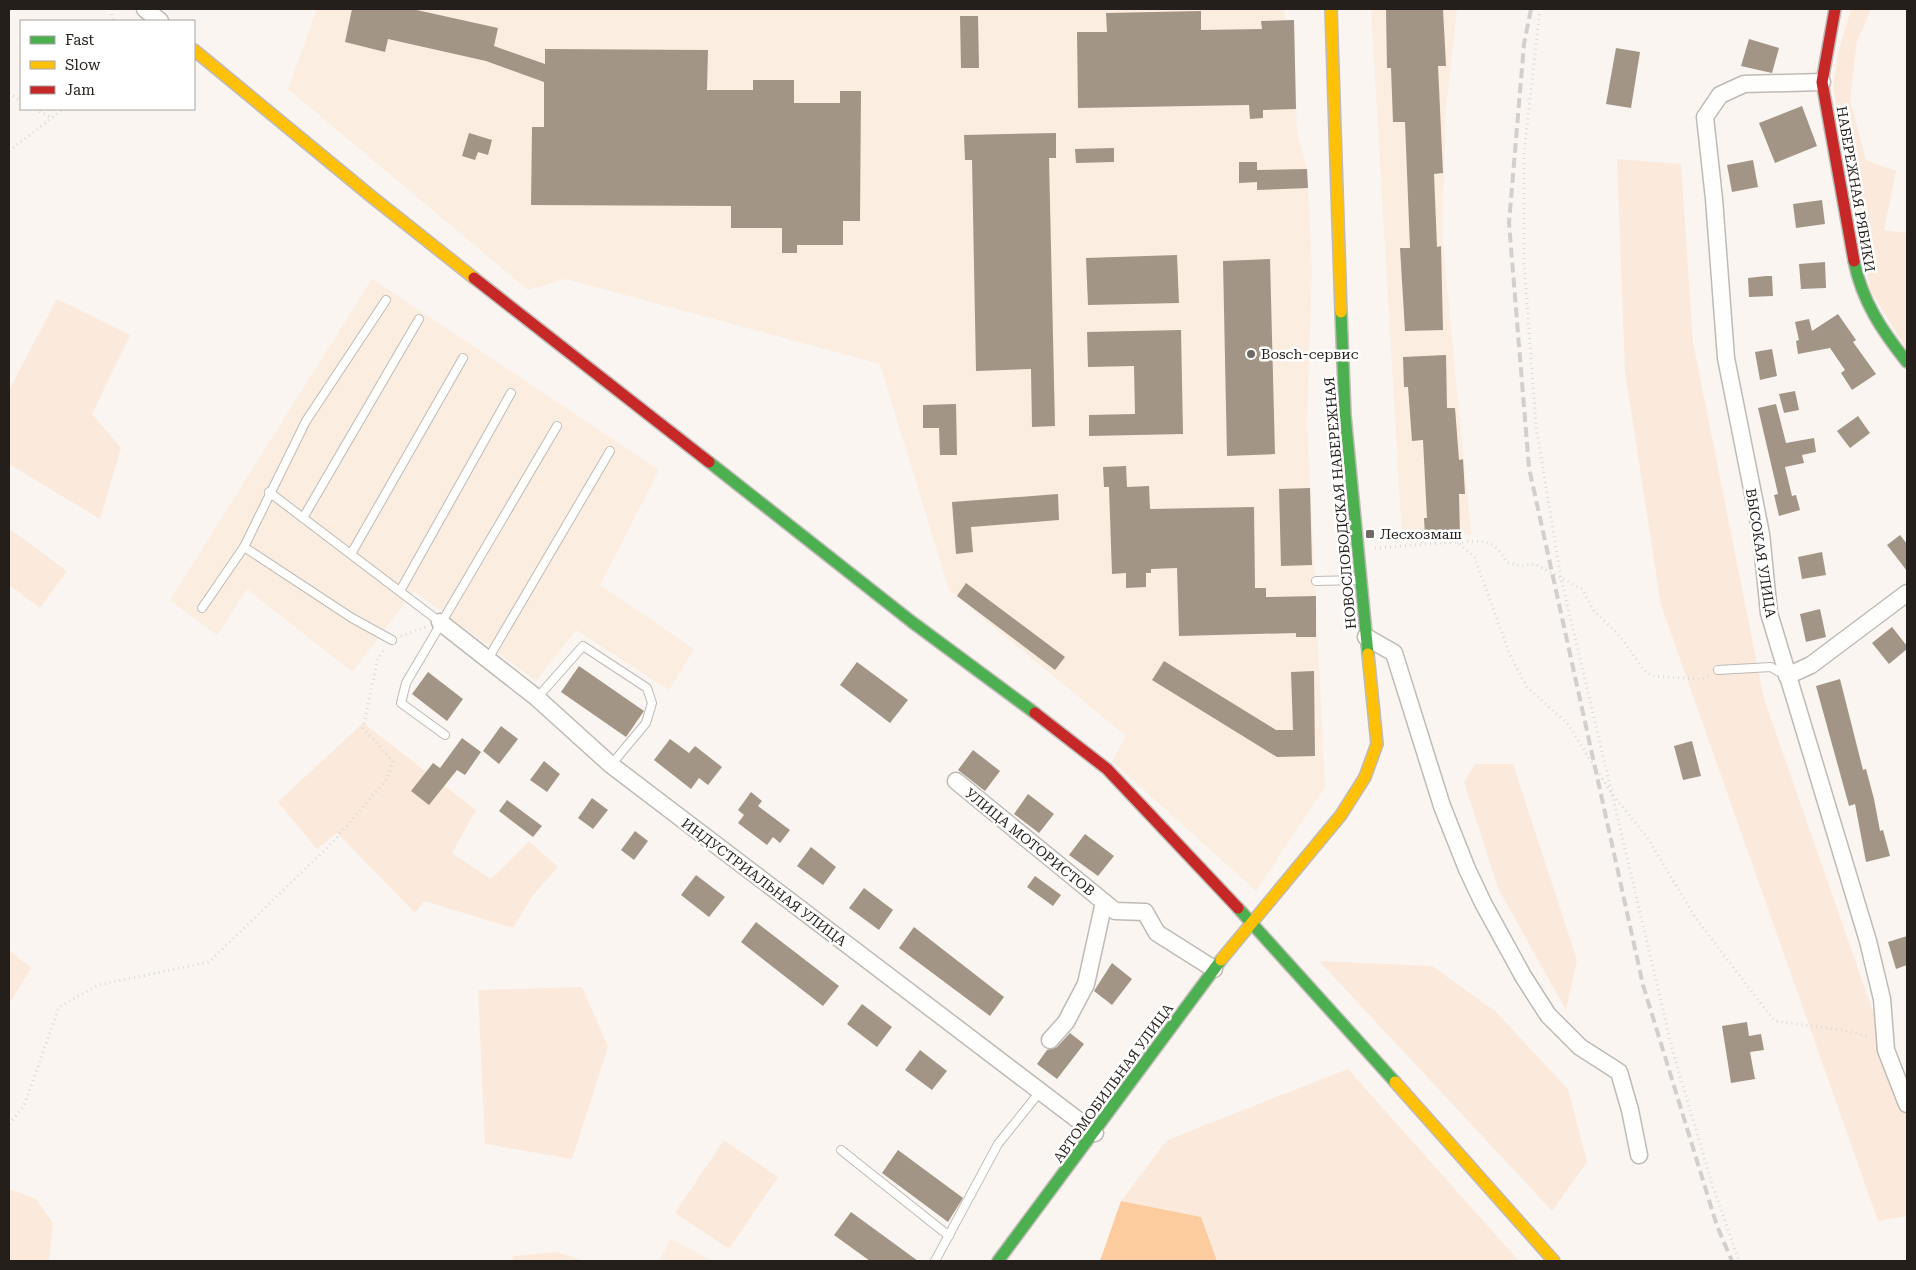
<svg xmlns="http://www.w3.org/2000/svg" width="1916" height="1270" font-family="'Roboto Serif',serif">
<rect width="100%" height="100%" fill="#faf5f0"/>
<!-- built -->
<g fill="#fbede0">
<path d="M317 9H1285V20H1294L1297 132 1307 169 1312 269 1307 423 1325 787 1256 891 1112 761 1126 736 949 590 880 364 566 279 528 290 288 89Z"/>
<path d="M1371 9H1457L1446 107 1442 235 1471 534 1402 538Z"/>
<path d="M372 279 659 470 600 585 694 649 669 690 576 630 536 681 414 591 352 672 247 589 217 635 170 600Z"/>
<path d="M671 1239 712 1261H659Z"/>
</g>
<!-- green -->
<g fill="#fbeadc">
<path d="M1851 9H1871L1857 41 1850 100 1866 160 1896 171 1884 230 1907 233V350L1870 290 1833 86 1838 53Z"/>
<path d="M1617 159 1681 164 1693 342 1764 699 1907 1109V1216L1878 1221 1661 605 1625 371Z"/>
<path d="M57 299 130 335 92 414 121 448 100 519 9 464V390Z"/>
<path d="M10 529 67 571 40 608 9 585Z"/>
<path d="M363 723 476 810 452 853 491 879 529 841 558 867 533 895 513 928 424 901 415 913 337 833 317 849 278 802Z"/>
<path d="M1475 764H1513L1577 960 1566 1010 1498 888 1464 782Z"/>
<path d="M9 950 31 968 9 1004Z"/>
<path d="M1319 961 1432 966 1496 1012 1568 1089 1587 1162 1552 1211Z"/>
<path d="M582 987 608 1047 572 1159 485 1144 478 990Z"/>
<path d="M1348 1069 1519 1261H1217L1201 1217 1121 1201 1167 1140Z"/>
<path d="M724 1140 778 1177 729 1249 675 1213Z"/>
<path d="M9 1189 36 1199 53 1223 49 1261H9Z"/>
<path d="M556 1252 584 1261H512L514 1256Z"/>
</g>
<!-- water -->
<path fill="#fccb9e" d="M1121 1201 1201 1217 1217 1261H1100Z"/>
<!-- building -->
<g fill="#a39585">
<path d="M352 9H412L498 28 494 46 545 64V49L708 50 707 90H753V80H794V103H840V91H861L860 221H843V245H797V253H782V228H731V206L531 205 532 127H544V82L486 61 388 39 385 52 345 42Z"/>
<path d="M1386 9H1443L1446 66H1438L1443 173 1434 174 1437 247 1441 246 1443 330 1405 331 1400 248H1410L1405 122H1393L1391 68H1387Z"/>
<path d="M1201 11V30L1262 29 1261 21 1294 20 1296 109 1263 110V118L1250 119 1249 105 1078 108 1077 32H1107L1106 13Z"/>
<path d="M960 16H978L979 68H961Z"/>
<path d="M1749 39 1779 48 1772 73 1741 66Z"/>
<path d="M1616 48 1640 52 1631 108 1606 104Z"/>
<path d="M1802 106 1817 146 1775 163 1759 123Z"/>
<path d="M469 133 492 140 488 155 478 152 475 160 462 156Z"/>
<path d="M1056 133V158H1049L1055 426 1032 427 1031 369 976 371 972 160H965L964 135Z"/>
<path d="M1114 148V162L1076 163 1075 149Z"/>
<path d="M1753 160 1758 187 1732 192 1727 165Z"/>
<path d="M1239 162H1257V177V170L1307 169 1308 188 1257 190V182L1239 183Z"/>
<path d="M1822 200 1825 224 1796 228 1793 204Z"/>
<path d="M1177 255 1179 303 1088 305 1086 258Z"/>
<path d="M1270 259 1275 454 1227 456 1223 261Z"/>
<path d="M1825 262 1826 288 1801 289 1799 264Z"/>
<path d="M1766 276H1772L1773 296 1749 297 1748 278Z"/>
<path d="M1838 314 1856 340 1853 342 1876 374 1852 390 1841 373 1845 370 1830 348 1798 354 1796 341 1799 340 1795 322 1809 319 1812 331Z"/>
<path d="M1181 330 1183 434 1089 436V415L1135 414 1134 366 1088 367 1087 332Z"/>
<path d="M1772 349 1777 376 1760 380 1755 352Z"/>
<path d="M1446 355 1447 408H1455L1459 460 1463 459 1465 494H1459L1460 534 1425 536 1424 518H1427L1423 440 1412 441 1408 387H1404L1403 357Z"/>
<path d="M1795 391 1799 410 1784 413 1779 394Z"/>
<path d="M956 404 957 455H940L939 428H923V405Z"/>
<path d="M1776 404 1786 443 1814 438 1816 452 1802 455 1804 463 1785 467 1792 496 1796 495 1800 510 1779 516 1774 495 1778 494 1758 408Z"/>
<path d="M1858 416 1870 433 1850 448 1837 431Z"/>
<path d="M1126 466 1127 487 1149 486 1150 509 1254 507 1255 588H1266V597L1316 596V637H1296V633L1179 636 1177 568 1151 569V573H1146V587L1126 588V573L1112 574 1109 487H1104L1103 467Z"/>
<path d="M1310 488 1312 565 1281 566 1279 489Z"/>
<path d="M1058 494 1059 520 971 527 973 552 956 554 952 502Z"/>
<path d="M1900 535 1907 544V571L1887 545Z"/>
<path d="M1822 552 1826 575 1802 579 1798 557Z"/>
<path d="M966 583 1065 657 1055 670 957 596Z"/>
<path d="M1820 609 1826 637 1806 642 1800 614Z"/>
<path d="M1892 627 1907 646V649L1889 664 1872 643Z"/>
<path d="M1164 661 1276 730H1293L1291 672 1314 671 1315 756 1277 757 1152 680Z"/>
<path d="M857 662 908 700 890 723 840 685Z"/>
<path d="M579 666 644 711 626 737 561 692Z"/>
<path d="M428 672 463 699 447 721 412 694Z"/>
<path d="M1840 679 1863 770 1866 769 1874 799 1880 831 1883 830 1890 856 1866 862 1855 804 1849 806 1816 686Z"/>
<path d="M501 726 518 739 499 764 483 751Z"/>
<path d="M462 738 481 752 465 775 457 770 429 805 411 791 433 763 440 768Z"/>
<path d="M670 739 689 753 695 746 722 767 708 785 699 778 691 789 654 760Z"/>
<path d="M1692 741 1701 776 1683 780 1674 746Z"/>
<path d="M973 750 1000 771 985 791 958 770Z"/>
<path d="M544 761 560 774 547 792 530 780Z"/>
<path d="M751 792 762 801 758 806 790 830 780 843 773 837 767 845 738 823 744 815 738 810Z"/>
<path d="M1028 794 1054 814 1039 833 1014 814Z"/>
<path d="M592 798 608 810 593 829 578 818Z"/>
<path d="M507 800 542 826 533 837 499 811Z"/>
<path d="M635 831 648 841 634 860 621 850Z"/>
<path d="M1085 834 1114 856 1098 876 1069 855Z"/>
<path d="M811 847 836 867 823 885 797 866Z"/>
<path d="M696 875 725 897 709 917 681 895Z"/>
<path d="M1035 876 1061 895 1053 906 1027 887Z"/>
<path d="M864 888 893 910 879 930 849 908Z"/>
<path d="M756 922 839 986 823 1006 741 942Z"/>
<path d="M914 927 1004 997 990 1016 899 948Z"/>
<path d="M1907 936V965L1896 969 1888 942Z"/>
<path d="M1112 963 1132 979 1112 1005 1094 991Z"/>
<path d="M862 1004 892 1027 877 1047 847 1024Z"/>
<path d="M1747 1022 1749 1036 1761 1034 1764 1050 1750 1052 1755 1079 1731 1083 1722 1026Z"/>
<path d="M1070 1033 1084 1044 1057 1079 1037 1064 1047 1050 1057 1047Z"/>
<path d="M920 1050 947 1071 932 1090 905 1070Z"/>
<path d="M898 1150 963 1198 948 1222 882 1173Z"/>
<path d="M851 1212 918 1261H870L834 1235Z"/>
</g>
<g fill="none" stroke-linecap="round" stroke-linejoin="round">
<defs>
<g id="lane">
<path d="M269 492 440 622"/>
<path d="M303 518 419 319"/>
<path d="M244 547 352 618 392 640"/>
<path d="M351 554 463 358"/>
<path d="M1316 581 1359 580"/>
<path d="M400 591 511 393"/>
<path d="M202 608 244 547 306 421 386 300"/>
<path d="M488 659 610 451"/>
<path d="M1718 670 1771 667 1786 676"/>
<path d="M537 698 583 646 647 688 652 703 646 723 611 765"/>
<path d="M445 735 401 703 406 683 557 426"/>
<path d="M841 1150 949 1236"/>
<path d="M935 1261 998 1144 1039 1093"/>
</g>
<g id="street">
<path d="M145 9 160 21"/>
<path d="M1822 82 1744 84 1720 95 1705 117 1714 199 1726 358 1761 534 1769 613 1868 941 1882 999 1886 1050 1907 1104"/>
<path d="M440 622 537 698 611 765 1095 1133"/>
<path d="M1366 637 1394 653 1442 806 1467 869 1483 903 1523 976 1548 1015 1580 1047 1619 1072 1630 1110 1639 1155"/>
<path d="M1787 676 1811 665 1907 593"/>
<path d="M956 781 1115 911 1145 912 1157 933 1214 969"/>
<path d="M1050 1040 1066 1022 1086 984 1104 902"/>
</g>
<g id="fast">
<path d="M1854 261C1862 301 1882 331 1907 362"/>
<path d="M1341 312 1345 415 1368 654"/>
<path d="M709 462 912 622 1035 713"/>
<path d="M1238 908 1395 1082"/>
<path d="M998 1261 1221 960"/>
</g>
<g id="slow">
<path d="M1331 9 1341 312"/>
<path d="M194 50 372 197 474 278"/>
<path d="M1221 960 1341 815 1365 777 1377 744 1368 654"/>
<path d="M1395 1082 1554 1261"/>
</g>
<g id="jam">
<path d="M1835 9 1822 82 1854 261"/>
<path d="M474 278 709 462"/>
<path d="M1035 713 1107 769 1238 908"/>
</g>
</defs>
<!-- lane casing -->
<use href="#lane" stroke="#bfbab5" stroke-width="10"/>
<!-- street casing -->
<use href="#street" stroke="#bfbab5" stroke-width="19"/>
<!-- fast casing -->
<use href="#fast" stroke="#bfbab5" stroke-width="14"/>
<!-- slow casing -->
<use href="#slow" stroke="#bfbab5" stroke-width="14"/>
<!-- jam casing -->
<use href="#jam" stroke="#bfbab5" stroke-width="14"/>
<!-- path -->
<g stroke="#dbdad8" stroke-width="3" stroke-dasharray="1 4" stroke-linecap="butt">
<path d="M111 9 113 21"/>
<path d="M1540 9 1524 153V262L1536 426 1561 578 1673 1052 1713 1187 1739 1261"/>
<path d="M9 93 21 101"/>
<path d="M35 109 52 118 63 109"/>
<path d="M9 151 52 118"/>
<path d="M1457 542C1483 541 1493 537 1506 562L1521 566 1535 564 1582 589 1594 611 1620 636 1643 669 1652 676 1702 679 1709 675"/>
<path d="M1375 548 1456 542 1474 556 1510 655 1527 687 1567 723 1612 794 1647 837 1695 917 1765 1009 1775 1021 1841 1030 1869 1036"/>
<path d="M401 636 426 627"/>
<path d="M9 1124 24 1106 59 1007 98 985 209 962 333 842 387 779 393 761 363 728 378 658 385 649"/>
</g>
<!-- lane -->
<use href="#lane" stroke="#fefefd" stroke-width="8"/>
<!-- street -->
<use href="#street" stroke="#fefefd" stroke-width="16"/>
<!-- fast -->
<use href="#fast" stroke="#4caf50" stroke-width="11"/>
<!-- slow -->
<use href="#slow" stroke="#ffc107" stroke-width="11"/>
<!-- jam -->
<use href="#jam" stroke="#c62828" stroke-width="11"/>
<!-- rail -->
<path stroke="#d2d0cf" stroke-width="4" stroke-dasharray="10 5" stroke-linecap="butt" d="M1531 9 1524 44 1509 223 1529 468 1643 985 1717 1226 1732 1261"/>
</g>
<!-- markers -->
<g fill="#6f6a65" stroke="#fff" stroke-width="2">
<circle cx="1251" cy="354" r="5"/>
<rect x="1365" y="529" width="10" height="10" rx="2.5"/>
</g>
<g text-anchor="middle" stroke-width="5" stroke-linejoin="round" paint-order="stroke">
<!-- street labels -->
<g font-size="14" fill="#241f1a" stroke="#fff">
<text transform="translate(1856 189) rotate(80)" y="5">НАБЕРЕЖНАЯ РЯБИКИ</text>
<text transform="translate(1340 503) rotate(-95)" y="5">НОВОСЛОБОДСКАЯ НАБЕРЕЖНАЯ</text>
<text transform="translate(1761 553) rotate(81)" y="5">ВЫСОКАЯ УЛИЦА</text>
<text transform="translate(1030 842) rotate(39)" y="5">УЛИЦА МОТОРИСТОВ</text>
<text transform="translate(764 882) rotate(37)" y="5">ИНДУСТРИАЛЬНАЯ УЛИЦА</text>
<text transform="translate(1113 1083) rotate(-54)" y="5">АВТОМОБИЛЬНАЯ УЛИЦА</text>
</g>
<!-- poi labels -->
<g font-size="14" fill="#241f1a" stroke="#fff" text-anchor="start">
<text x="1261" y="359">Bosch-сервис</text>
<text x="1380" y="539">Лесхозмаш</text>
</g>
</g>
<!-- border -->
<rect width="1916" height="1270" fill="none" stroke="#241f1a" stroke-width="20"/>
<!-- legend -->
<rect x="20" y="20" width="175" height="90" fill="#ffffff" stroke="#a7a5a3"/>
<rect x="30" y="36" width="25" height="8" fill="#4caf50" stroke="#a7a5a3"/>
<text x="65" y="45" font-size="15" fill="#241f1a">Fast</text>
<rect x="30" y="61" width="25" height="8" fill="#ffc107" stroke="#a7a5a3"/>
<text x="65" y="70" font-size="15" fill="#241f1a">Slow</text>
<rect x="30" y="86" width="25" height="8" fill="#c62828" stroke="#a7a5a3"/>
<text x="65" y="95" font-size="15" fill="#241f1a">Jam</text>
</svg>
